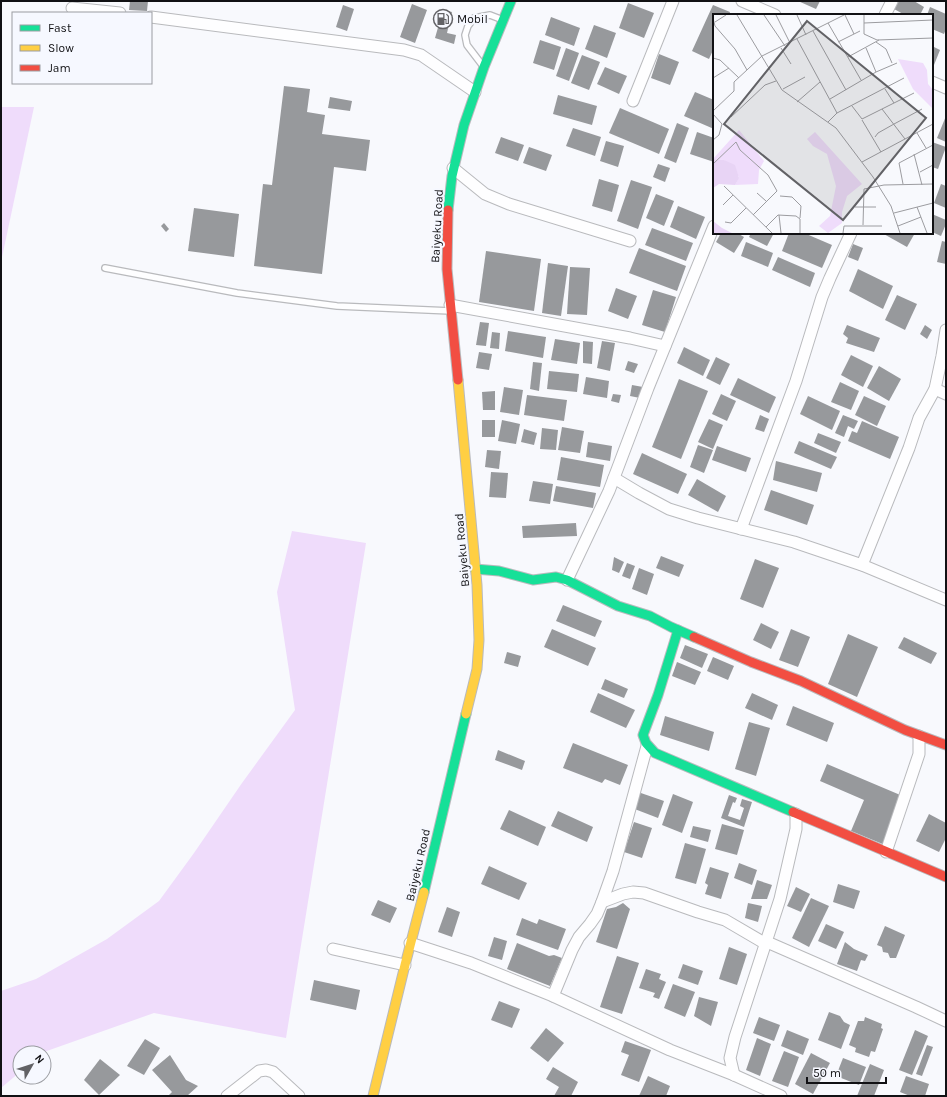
<svg xmlns="http://www.w3.org/2000/svg" width="947" height="1097" font-family="Karla,sans-serif">
<rect width="100%" height="100%" fill="#f8f9fd"/>
<!-- green -->
<g fill="#efdcfb">
<path d="M1 107H34L1 262Z"/>
<path d="M292 531 366 543 286 1038 154 1013 44 1052 42 1053H20V1072L1 1088V991L36 979 107 939 159 901 194 853 242 783 295 710 277 592Z"/>
</g>
<!-- building -->
<g fill="#97999c">
<path d="M130 1H148L147 11 129 10Z"/>
<path d="M798 1H820L816 9Z"/>
<path d="M899 1H914L924 7 920 15H905L894 9Z"/>
<path d="M628 3 654 13 644 38 619 28Z"/>
<path d="M412 4 427 10 415 43 400 37Z"/>
<path d="M343 5 354 9 347 31 336 27Z"/>
<path d="M713 5 730 12 729 15H714V48L709 59 692 51Z"/>
<path d="M930 7 946 14V29L944 34 932 29V15H927Z"/>
<path d="M443 10 452 12 447 33 456 35 454 44 435 38Z"/>
<path d="M551 17 580 28 574 46 545 35Z"/>
<path d="M594 25 616 33 607 58 585 49Z"/>
<path d="M540 40 561 47 554 70 533 63Z"/>
<path d="M932 46 940 50 932 70Z"/>
<path d="M566 48 579 53 569 81 556 76Z"/>
<path d="M659 54 679 62 670 85 651 78Z"/>
<path d="M582 55 600 62 589 90 571 83Z"/>
<path d="M605 67 627 76 619 94 597 84Z"/>
<path d="M284 86 310 89 307 112 325 115 322 134 370 140 366 171 334 167 322 274 254 266 263 184 272 185Z"/>
<path d="M695 92 714 100V129L684 116Z"/>
<path d="M558 95 597 106 592 125 553 114Z"/>
<path d="M330 97 352 101 350 111 328 108Z"/>
<path d="M620 108 669 129 659 154 609 133Z"/>
<path d="M946 116V142L937 138Z"/>
<path d="M677 123 689 128 676 163 664 158Z"/>
<path d="M573 128 601 137 595 156 566 146Z"/>
<path d="M697 132 714 138V162L690 154Z"/>
<path d="M501 137 524 145 518 161 495 153Z"/>
<path d="M606 141 624 146 618 167 600 161Z"/>
<path d="M932 142 946 147 938 169 932 167Z"/>
<path d="M529 147 552 155 546 171 523 163Z"/>
<path d="M658 164 670 168 665 182 653 177Z"/>
<path d="M599 179 619 185 612 212 592 206Z"/>
<path d="M631 180 652 187 638 229 617 221Z"/>
<path d="M941 184 946 186V208L934 203Z"/>
<path d="M656 194 674 201 664 226 646 218Z"/>
<path d="M678 206 705 217 696 239 670 227Z"/>
<path d="M194 208 239 214 234 257 188 251Z"/>
<path d="M932 214 946 220V224L941 236 932 232Z"/>
<path d="M164 223 169 229 166 232 161 226Z"/>
<path d="M652 228 693 243 686 261 645 245Z"/>
<path d="M721 233H737L744 237 734 253 716 242Z"/>
<path d="M751 233H774L767 246 749 237Z"/>
<path d="M789 233H804L832 245 822 268 782 251Z"/>
<path d="M882 233H915L907 247Z"/>
<path d="M942 241 946 242V264L937 262Z"/>
<path d="M746 242 773 253 768 267 741 256Z"/>
<path d="M853 244 863 248 858 261 848 257Z"/>
<path d="M639 248 686 266 677 291 629 273Z"/>
<path d="M486 251 541 259 534 311 479 302Z"/>
<path d="M778 257 815 273 810 287 772 270Z"/>
<path d="M548 263 568 266 561 316 542 313Z"/>
<path d="M570 267 590 268 587 315 567 314Z"/>
<path d="M858 269 893 286 883 309 849 291Z"/>
<path d="M616 288 637 296 628 319 608 311Z"/>
<path d="M653 290 676 297 665 332 642 325Z"/>
<path d="M897 295 917 304 905 330 885 320Z"/>
<path d="M480 322 489 323 486 346 476 345Z"/>
<path d="M847 325 880 338 874 352 846 343 848 338 843 334Z"/>
<path d="M925 325 932 330 927 339 920 334Z"/>
<path d="M508 331 546 337 543 358 505 351Z"/>
<path d="M492 332 500 333 499 349 490 348Z"/>
<path d="M555 339 580 343 577 364 551 360Z"/>
<path d="M583 341 593 342 592 364 583 363Z"/>
<path d="M602 341 615 343 610 371 597 368Z"/>
<path d="M684 347 710 360 703 376 677 363Z"/>
<path d="M479 352 492 354 489 370 476 368Z"/>
<path d="M851 355 873 366 863 387 841 375Z"/>
<path d="M716 357 730 364 720 385 706 378Z"/>
<path d="M628 361 638 364 634 373 625 370Z"/>
<path d="M533 362 542 363 539 391 530 389Z"/>
<path d="M879 366 901 379 889 401 867 388Z"/>
<path d="M549 371 579 374 577 392 547 389Z"/>
<path d="M586 377 609 381 607 398 583 394Z"/>
<path d="M738 378 776 397 769 413 730 395Z"/>
<path d="M679 379 708 391 681 459 652 447Z"/>
<path d="M840 382 859 391 851 410 831 402Z"/>
<path d="M632 385 643 387 640 398 630 396Z"/>
<path d="M504 387 523 390 519 415 500 412Z"/>
<path d="M495 391V410H483L482 392Z"/>
<path d="M613 394 621 395 619 403 611 401Z"/>
<path d="M721 394 736 401 727 421 712 414Z"/>
<path d="M527 395 567 400 564 421 524 415Z"/>
<path d="M808 396 840 411 832 430 800 414Z"/>
<path d="M864 396 886 406 877 426 855 415Z"/>
<path d="M760 415 769 419 764 432 755 429Z"/>
<path d="M843 415 858 421 854 429 848 426 844 437 835 433Z"/>
<path d="M709 419 723 425 713 449 698 442Z"/>
<rect x="482" y="420" width="13" height="17"/>
<path d="M502 420 520 424 516 444 498 441Z"/>
<path d="M862 421 899 437 890 459 848 441 852 431 857 433Z"/>
<path d="M562 427 584 431 580 453 558 450Z"/>
<path d="M542 428 558 430 556 450 540 449Z"/>
<path d="M524 429 537 433 534 445 521 442Z"/>
<path d="M818 433 841 442 836 453 814 443Z"/>
<path d="M799 441 837 457 831 469 794 453Z"/>
<path d="M588 442 612 446 610 461 586 457Z"/>
<path d="M698 445 713 450 704 473 690 467Z"/>
<path d="M717 446 751 458 746 472 712 460Z"/>
<path d="M487 450 501 451 499 469 485 467Z"/>
<path d="M642 453 687 474 678 494 633 474Z"/>
<path d="M561 457 604 465 600 487 557 480Z"/>
<path d="M776 461 822 473 817 492 773 480Z"/>
<path d="M491 472 508 473 506 498 489 497Z"/>
<path d="M697 479 726 496 718 512 688 495Z"/>
<path d="M533 481 553 484 550 504 529 501Z"/>
<path d="M556 486 596 493 593 508 553 501Z"/>
<path d="M771 490 814 505 807 525 764 510Z"/>
<path d="M576 523 577 536 523 538 522 526Z"/>
<path d="M661 556 684 565 679 577 656 568Z"/>
<path d="M614 557 624 562 619 573 612 570Z"/>
<path d="M755 559 779 568 763 608 740 599Z"/>
<path d="M627 563 635 566 630 579 622 576Z"/>
<path d="M639 568 654 574 647 595 632 589Z"/>
<path d="M563 605 602 621 595 637 556 621Z"/>
<path d="M761 623 779 632 771 649 753 640Z"/>
<path d="M552 629 596 648 588 666 544 647Z"/>
<path d="M791 629 810 637 798 667 779 660Z"/>
<path d="M848 634 878 647 857 697 828 684Z"/>
<path d="M904 637 937 653 931 664 898 648Z"/>
<path d="M685 645 708 654 702 668 680 658Z"/>
<path d="M507 652 521 656 518 667 504 663Z"/>
<path d="M713 657 734 666 728 680 707 671Z"/>
<path d="M677 662 701 672 695 685 672 676Z"/>
<path d="M605 679 628 689 624 698 601 689Z"/>
<path d="M598 693 635 710 626 728 590 712Z"/>
<path d="M752 693 778 705 772 720 745 708Z"/>
<path d="M793 706 834 723 827 742 786 725Z"/>
<path d="M665 716 714 732 709 751 660 735Z"/>
<path d="M749 722 770 728 756 776 735 769Z"/>
<path d="M573 743 628 765 620 785 605 779 602 783 563 768Z"/>
<path d="M498 750 525 761 522 770 495 760Z"/>
<path d="M827 764 905 797 885 845 851 831 864 800 820 781Z"/>
<path d="M638 792 664 801 658 818 632 808Z"/>
<path d="M673 794 693 802 682 833 662 825Z"/>
<path d="M729 795 737 798 735 803 733 802 728 816 740 820 744 808 740 806 742 799 752 802 744 827 721 818Z"/>
<path d="M509 810 546 827 538 846 500 829Z"/>
<path d="M558 811 593 827 587 842 551 826Z"/>
<path d="M929 814 946 823V838L939 852 916 841Z"/>
<path d="M634 822 652 828 642 858 624 852Z"/>
<path d="M722 824 744 830 737 855 715 849Z"/>
<path d="M693 826 711 830 708 842 690 837Z"/>
<path d="M685 843 706 849 696 884 675 878Z"/>
<path d="M739 863 757 870 752 885 734 878Z"/>
<path d="M489 866 527 883 519 900 481 884Z"/>
<path d="M710 867 729 873 721 899 705 894 708 885 705 883Z"/>
<path d="M757 880 772 885 767 899H751Z"/>
<path d="M838 884 860 891 854 909 833 902Z"/>
<path d="M796 887 810 894 801 912 787 906Z"/>
<path d="M811 898 829 906 809 947 792 938Z"/>
<path d="M378 900 397 908 390 923 371 915Z"/>
<path d="M623 903 630 909 617 949 596 942 607 909 616 907Z"/>
<path d="M748 903 762 906 758 922 745 918Z"/>
<path d="M447 907 460 912 452 937 438 932Z"/>
<path d="M522 918 537 924 539 919 566 929 558 950 516 935Z"/>
<path d="M826 924 844 932 836 949 818 941Z"/>
<path d="M885 926 905 935 896 958H890L888 953 883 952 882 947 877 945Z"/>
<path d="M494 937 507 941 502 960 488 956Z"/>
<path d="M845 942 854 949 868 955 865 961 861 960 857 971 837 964Z"/>
<path d="M517 943 549 956 554 955 562 958 550 986 507 969Z"/>
<path d="M729 947 747 954 737 985 719 979Z"/>
<path d="M617 956 639 963 622 1014 600 1007Z"/>
<path d="M683 964 703 971 698 985 678 978Z"/>
<path d="M646 969 661 974 659 979 666 982 659 999 653 997 655 993 639 988Z"/>
<path d="M314 980 360 990 356 1010 310 1000Z"/>
<path d="M673 984 695 992 685 1017 664 1008Z"/>
<path d="M699 997 718 1002 711 1026 694 1016Z"/>
<path d="M499 1001 520 1009 512 1028 491 1020Z"/>
<path d="M829 1012 840 1016 844 1022 850 1025 841 1049 818 1040Z"/>
<path d="M759 1017 780 1025 774 1041 753 1033Z"/>
<path d="M865 1017 882 1024 881 1028 883 1029 875 1052 871 1051 869 1057 855 1052 856 1048 849 1045 858 1021H864Z"/>
<path d="M546 1028 564 1043 548 1062 530 1048Z"/>
<path d="M787 1030 809 1039 803 1055 781 1046Z"/>
<path d="M915 1030 928 1036 912 1075 899 1070Z"/>
<path d="M757 1038 771 1044 760 1076 746 1070Z"/>
<path d="M145 1039 160 1048 144 1075 127 1066Z"/>
<path d="M625 1041 651 1050 639 1082 621 1075 629 1055 621 1052Z"/>
<path d="M927 1045 933 1047 922 1076 916 1074Z"/>
<path d="M784 1051 799 1057 788 1087 772 1081Z"/>
<path d="M811 1053 830 1063 813 1094 795 1084Z"/>
<path d="M170 1055 186 1080 198 1086 187 1096H168L172 1092 152 1070Z"/>
<path d="M843 1058 866 1067 859 1085 836 1076Z"/>
<path d="M100 1059 120 1075 99 1095 84 1080Z"/>
<path d="M870 1064 884 1070 874 1096H857Z"/>
<path d="M553 1067 578 1082 571 1096H554L559 1087 546 1079Z"/>
<path d="M648 1076 670 1086 666 1096H639Z"/>
<path d="M906 1076 929 1084 925 1096H910L900 1092Z"/>
</g>
<g fill="none" stroke-linecap="round" stroke-linejoin="round">
<defs>
<g id="lane">
<path d="M483 66 467 45 465 35 468 26 474 18 490 15 503 20"/>
<path d="M105 268 237 293 337 306 451 311"/>
</g>
<g id="street">
<path d="M742 1 775 15"/>
<path d="M72 8 120 13"/>
<path d="M885 15 892 1"/>
<path d="M151 17 404 50 421 55 475 92"/>
<path d="M932 82 946 88"/>
<path d="M633 101 673 1"/>
<path d="M453 168 485 194 509 204 630 241"/>
<path d="M450 305 630 338 665 346"/>
<path d="M935 389 946 394"/>
<path d="M614 478 639 493 669 509 698 518 794 542 862 565 946 600"/>
<path d="M741 529 796 381 822 297 830 278 851 233"/>
<path d="M862 565 909 448 919 418 935 389 942 356 946 330"/>
<path d="M567 580 609 491 648 388 714 226"/>
<path d="M886 852 919 754V736"/>
<path d="M602 902 623 894 633 892 644 893 698 912 725 920 766 944"/>
<path d="M767 942 916 1007 946 1021"/>
<path d="M410 943 471 963 553 996 670 1050 734 1075 781 1096"/>
<path d="M333 949 405 965"/>
<path d="M553 996 572 950 579 937 590 924 597 914 602 902 613 871 647 746"/>
<path d="M734 1075 730 1058 735 1037 780 899 796 829V814"/>
<path d="M227 1096 259 1071 266 1070 273 1072 299 1096"/>
</g>
<g id="fast">
<path d="M448 210 452 176 464 125 484 67 511 1"/>
<path d="M475 569 499 571 533 580 556 577 567 580 618 606 650 616 671 627 694 637"/>
<path d="M678 630 658 695 643 735 646 743 655 753 793 812"/>
<path d="M424 892 466 714"/>
</g>
<g id="slow">
<path d="M458 380 477 585 479 640 477 669 466 714"/>
<path d="M373 1096 405 965 424 892"/>
</g>
<g id="jam">
<path d="M448 210 447 269 458 380"/>
<path d="M694 637 751 662 801 681 905 730 946 745"/>
<path d="M793 812 946 877"/>
</g>
</defs>
<!-- lane casing -->
<use href="#lane" stroke="#b9babd" stroke-width="8"/>
<!-- street casing -->
<use href="#street" stroke="#b9babd" stroke-width="13"/>
<!-- fast casing -->
<use href="#fast" stroke="#b9babd" stroke-width="11"/>
<!-- slow casing -->
<use href="#slow" stroke="#b9babd" stroke-width="11"/>
<!-- jam casing -->
<use href="#jam" stroke="#b9babd" stroke-width="11"/>
<!-- lane -->
<use href="#lane" stroke="#fefeff" stroke-width="5.5"/>
<!-- street -->
<use href="#street" stroke="#fefeff" stroke-width="11"/>
<!-- fast -->
<use href="#fast" stroke="#16e098" stroke-width="9"/>
<!-- slow -->
<use href="#slow" stroke="#ffcf43" stroke-width="9"/>
<!-- jam -->
<use href="#jam" stroke="#f24e42" stroke-width="9"/>
</g>
<!-- icons -->
<defs>
<symbol id="fuel-ring" viewBox="-11 -11 22 22"><circle r="9.5" fill="#f6f8ff" stroke="#626266" stroke-width="1.5"/><path d="M-5.5-6h7V0h2V4h1.3V-2.5L3-4.5l.8-.8L6-3V5H2.5V1h-1V6h-7ZM-4.2-4.7v3.2H.2V-4.7Z" fill="#626266"/></symbol>
</defs>
<g fill-rule="evenodd">
<use href="#fuel-ring" x="432" y="8" width="22" height="22"/>
</g>
<g text-anchor="middle" stroke-width="4" stroke-linejoin="round" paint-order="stroke">
<!-- poi labels -->
<g font-size="12" fill="#111114" stroke="#f6f8ff" text-anchor="start">
<text x="457" y="23">Mobil</text>
</g>
<!-- street labels -->
<g font-size="12" fill="#111114" stroke="#f6f8ff">
<text transform="translate(437 226) rotate(-87)" y="4">Baiyeku Road</text>
<text transform="translate(462 550) rotate(-95)" y="4">Baiyeku Road</text>
<text transform="translate(418 865) rotate(-77)" y="4">Baiyeku Road</text>
</g>
</g>
<!-- overview -->
<g transform="translate(713 14)">
<rect width="220" height="220" fill="#f8f9fd"/>
<path d="M185 45 210 49 214 56 215 70 220 76V95L200 75ZM26 116 51 147 46 156 45 170 22 171 26 163 11 146 0 145ZM102 118 149 170 134 182 129 198V209L115 219 106 212 117 202 123 172 114 140 100 132 94 125Z" fill="#efdcfb"/>
<path d="M0 145 11 146 22 151 26 164 22 171 6 170 0 174ZM0 207 9 214 19 219H0Z" fill="#e8d4f5"/>
<path fill="none" stroke="#9c9ca0" stroke-width="1" d="M24 1 69 76 123 114 160 163 178 192 187 219M51 1 72 32M63 1 77 29M84 1 93 21M132 1 141 20M151 1V20L164 26 220 24M0 4 2 12 22 35 34 56M2 8 13 1M115 9 148 66M151 9 220 6M100 17 133 76M84 25 124 99M125 28 147 17M163 28 173 35 179 49M68 34 78 50M153 34 163 58M135 43 166 26M0 44 7 46 26 64M0 64 16 54M70 75 92 63M172 75 181 89M117 85 163 58 184 49M84 88 107 68M139 92 149 105 201 79M169 95 192 125M0 97 21 77V68L49 42 131 1M0 100 9 110 6 121 0 126M18 103 52 71 63 67M149 106 168 138M115 108 124 99 191 64M181 110 209 95M204 119 213 134M162 123 165 119 181 110M201 140 209 171M149 148 220 110M0 150 23 128 27 136 55 161 64 177 40 201M207 158 220 151M190 170 186 149 220 131M11 172 59 219M44 179 53 187M67 182 79 183 88 192 87 204M10 191 20 181M142 193H163M204 193 214 219M181 199 220 189M66 201 68 219M12 208 18 209 33 194M150 211 151 175 171 171 220 170M185 212 208 203M53 213 65 201 83 202 87 205V219M130 219 131 212H169"/>
<path fill="#626266" fill-opacity="0.15" stroke="#626266" stroke-width="2" d="M94 7 213 104 130 206 11 110Z"/>
<rect width="220" height="220" fill="none" stroke="#111114" stroke-width="2"/>
</g>
<!-- border -->
<rect width="947" height="1097" fill="none" stroke="#111114" stroke-width="4"/>
<!-- legend -->
<rect x="12" y="12" width="140" height="72" fill="#f6f8ff" stroke="#9a9ca1"/>
<rect x="20" y="25" width="20" height="6" fill="#16e098" stroke="#9a9ca1"/>
<text x="48" y="32" font-size="12" fill="#111114">Fast</text>
<rect x="20" y="45" width="20" height="6" fill="#ffcf43" stroke="#9a9ca1"/>
<text x="48" y="52" font-size="12" fill="#111114">Slow</text>
<rect x="20" y="65" width="20" height="6" fill="#f24e42" stroke="#9a9ca1"/>
<text x="48" y="72" font-size="12" fill="#111114">Jam</text>
<!-- north arrow -->
<g transform="translate(32 1065) rotate(51)"><circle r="19" fill="#f6f8ff" stroke="#9a9ca1"/>
<path d="M0-3L7 15L0 10L-7 15Z" fill="#626266"/>
<text y="-6" font-size="11" font-weight="bold" text-anchor="middle" fill="#111114">N</text>
</g>
<!-- scale -->
<path d="M807 1077v6h79v-6" fill="none" stroke="#111114" stroke-width="2"/>
<text x="813" y="1077" font-size="12" fill="#111114" stroke="#f6f8ff" stroke-width="3" paint-order="stroke">50 m</text>
</svg>
